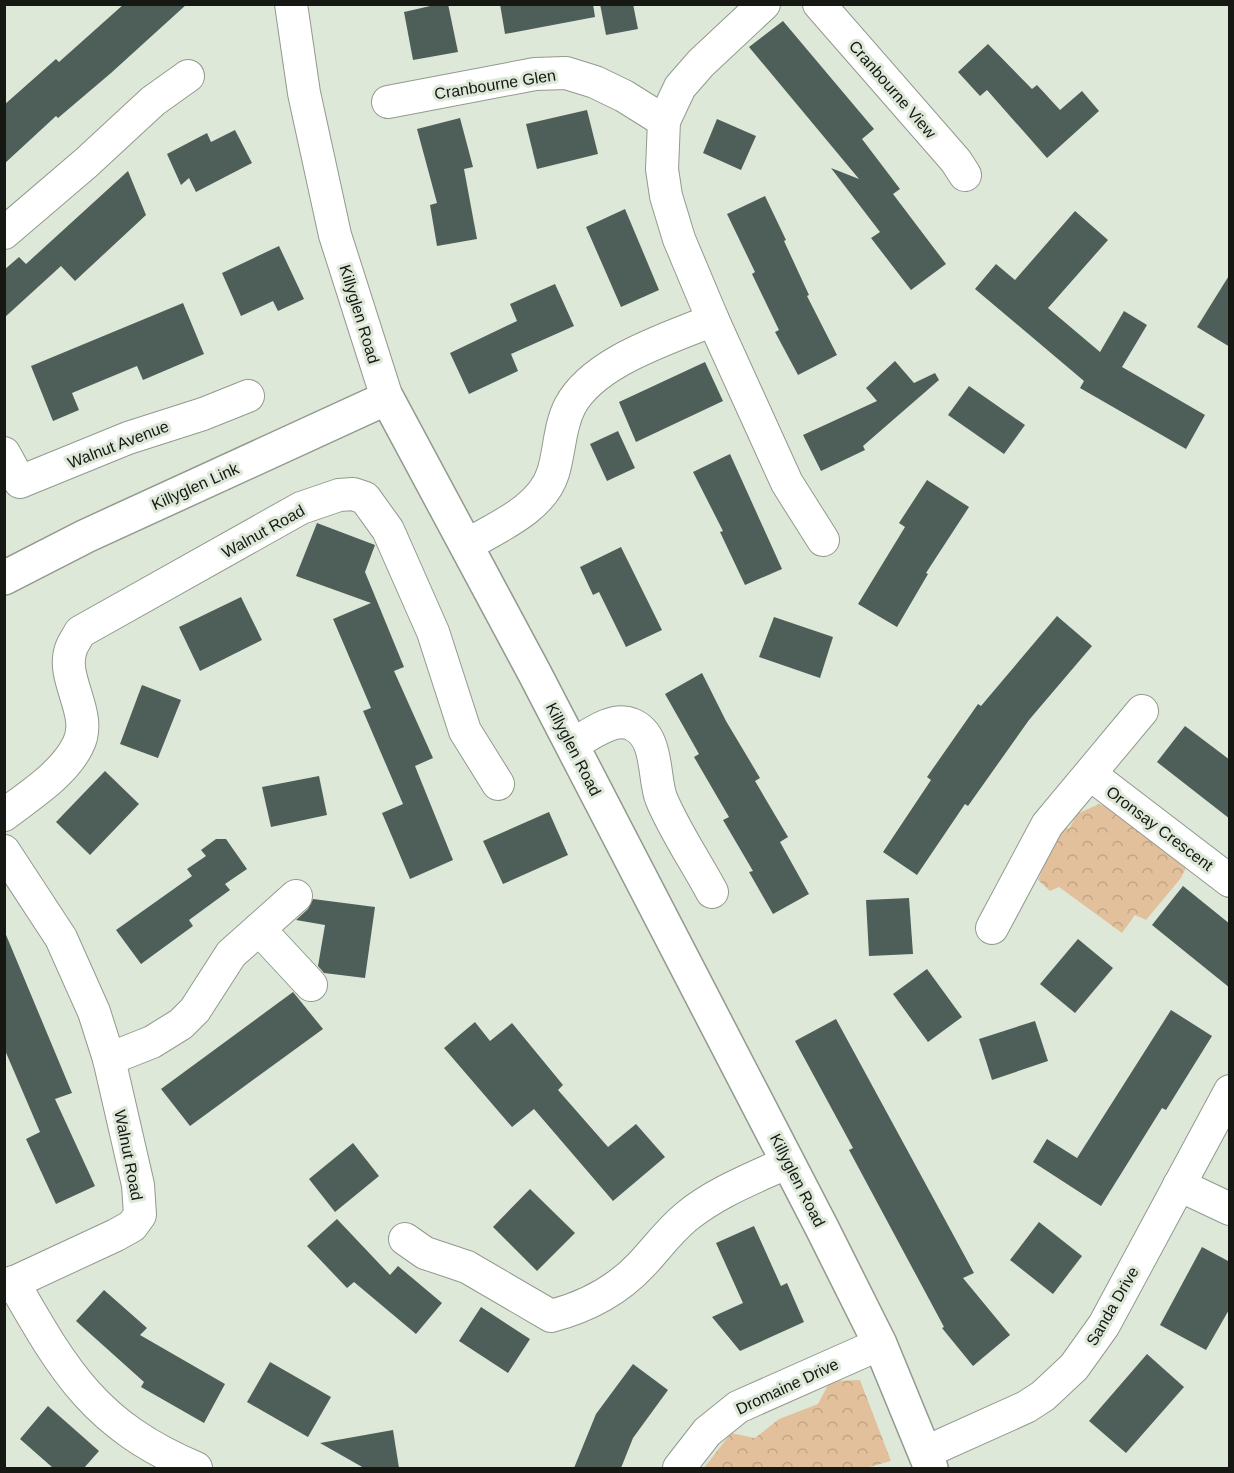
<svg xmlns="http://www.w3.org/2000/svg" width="1234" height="1473" font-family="Arial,sans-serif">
<defs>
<pattern id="park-crowns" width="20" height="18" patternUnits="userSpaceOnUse" patternTransform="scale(1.5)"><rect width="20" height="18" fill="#e3c09c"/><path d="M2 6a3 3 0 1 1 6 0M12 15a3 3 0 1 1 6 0" fill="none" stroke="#c2a486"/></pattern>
</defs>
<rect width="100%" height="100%" fill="#dee8d9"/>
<!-- park -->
<g fill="url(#park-crowns)">
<path d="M1099 804 1109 807 1187 866 1181 878 1146 920 1135 915 1122 933 1059 887 1050 891 1038 880 1061 823 1069 829 1077 814Z"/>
<path d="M860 1380 891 1461 866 1468H704L731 1433 755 1438 779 1419 818 1404 830 1381Z"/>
</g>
<!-- building -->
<g fill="#4e5f59">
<path d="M124 4H187L111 73 58 118 56 116 4 164V105L56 59 59 62Z"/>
<path d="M439 4H448L458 52 413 60 404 12Z"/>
<path d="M500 4H593L595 17 505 34Z"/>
<path d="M600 4H633L638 29 606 35Z"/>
<path d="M783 21 874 129 862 139 900 189 893 194 946 264 911 290 871 238 880 232 831 168 859 179 749 47Z"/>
<path d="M988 44 1032 89 1037 85 1060 110 1082 91 1099 111 1047 158 987 90 980 96 958 72Z"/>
<path d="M587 110 598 154 537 169 526 124Z"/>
<path d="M460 118 473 167 464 169 477 239 437 246 430 205 437 203 417 129Z"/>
<path d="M717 119 756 136 741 170 703 153Z"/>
<path d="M235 130 252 163 196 192 189 178 181 185 167 154 207 133 211 142Z"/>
<path d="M128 171 146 215 75 281 61 266 4 318V270L19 257 26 264Z"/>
<path d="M765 196 786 240 784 241 809 295 807 296 837 355 798 375 775 332 779 330 752 274 755 272 727 214Z"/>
<path d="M625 209 659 290 621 307 586 227Z"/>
<path d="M1075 211 1108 240 1048 308 1100 352 1124 311 1147 325 1122 367 1205 415 1186 449 1080 388 1084 381 975 289 996 264 1015 280Z"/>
<path d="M279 246 304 299 278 311 273 301 241 316 222 273Z"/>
<path d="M1230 274V347L1197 327Z"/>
<path d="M555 284 574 326 511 354 518 371 469 394 450 353 517 321 510 304Z"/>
<path d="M183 303 204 354 143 380 137 366 72 393 79 410 53 421 31 366Z"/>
<path d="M895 361 914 383 935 373 939 380 863 446 865 450 821 471 803 435 877 401 866 388Z"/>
<path d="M705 362 723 401 636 442 619 402Z"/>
<path d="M969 386 1025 425 1004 454 948 415Z"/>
<path d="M618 431 635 468 607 481 590 444Z"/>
<path d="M730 454 782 569 745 585 720 532 723 531 693 472Z"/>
<path d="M927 480 969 507 926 573 928 574 897 627 858 604 905 527 899 523Z"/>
<path d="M317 523 375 545 365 572 404 667 394 671 433 758 415 766 453 860 410 879 382 813 403 804 363 711 371 708 333 619 371 603 296 576Z"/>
<path d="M621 547 662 630 626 647 599 592 593 595 580 567Z"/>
<path d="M241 597 262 640 200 671 179 627Z"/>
<path d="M1057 616 1092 646 1029 720 968 806 965 804 917 875 883 852 931 780 927 777 978 704 981 706Z"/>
<path d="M774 617 833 637 820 678 759 657Z"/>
<path d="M702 673 726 721 760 778 755 781 788 837 780 842 809 894 773 914 749 872 753 871 723 820 729 817 694 757 699 754 665 694Z"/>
<path d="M142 685 181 700 158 758 120 744Z"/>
<path d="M1185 726 1230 760V819L1157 762Z"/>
<path d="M105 771 139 804 90 855 56 822Z"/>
<path d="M319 776 327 815 271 827 262 787Z"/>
<path d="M549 812 568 855 503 884 483 841Z"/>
<path d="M216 839H226L247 869 225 884 230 890 189 920 193 926 141 964 116 930 192 876 187 869 206 856 201 850Z"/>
<path d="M1183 886 1230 924V988L1152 925Z"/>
<path d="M909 898 913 954 869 956 866 900Z"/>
<path d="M313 899 375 907 365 978 324 973 318 966 325 925 296 920 308 909Z"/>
<path d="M4 930 72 1093 55 1099 95 1186 56 1204 26 1139 40 1132 4 1048Z"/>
<path d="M1078 939 1113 968 1075 1013 1040 984Z"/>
<path d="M927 969 962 1017 928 1042 893 994Z"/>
<path d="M293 992 323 1029 190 1126 161 1089Z"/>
<path d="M1171 1010 1212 1036 1166 1110 1162 1108 1101 1206 1033 1162 1047 1139 1077 1158Z"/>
<path d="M836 1019 974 1273 963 1278 1010 1335 973 1366 942 1328 944 1327 849 1150 853 1148 795 1041Z"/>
<path d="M1035 1021 1048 1061 992 1080 979 1039Z"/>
<path d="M475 1022 490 1041 512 1023 563 1085 558 1090 608 1147 636 1124 665 1157 613 1201 534 1109 512 1127 444 1048Z"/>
<path d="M353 1143 379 1176 335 1212 309 1179Z"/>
<path d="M530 1189 575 1233 537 1271 493 1227Z"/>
<path d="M337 1219 390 1275 398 1266 442 1303 416 1334 354 1282 347 1288 307 1246Z"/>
<path d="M1039 1222 1082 1256 1053 1294 1010 1260Z"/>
<path d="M754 1226 781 1286 787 1283 804 1322 740 1351 712 1317 743 1303 716 1243Z"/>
<path d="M1202 1247 1230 1262V1308L1206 1350 1160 1325Z"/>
<path d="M104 1290 147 1328 140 1335 225 1384 204 1423 141 1387 144 1382 76 1321Z"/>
<path d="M481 1307 530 1339 508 1373 459 1341Z"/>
<path d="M1147 1354 1184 1387 1126 1453 1089 1421Z"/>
<path d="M270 1362 331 1397 308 1437 247 1402Z"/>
<path d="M633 1364 668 1390 633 1438 621 1468H574L596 1414Z"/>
<path d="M48 1406 99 1451 84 1468H53L20 1439Z"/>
<path d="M393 1430 399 1468H364L320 1443Z"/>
</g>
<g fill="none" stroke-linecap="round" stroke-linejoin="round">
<defs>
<g id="street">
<path d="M291 4 304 93 335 235 387 398"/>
<path d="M764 4 701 63 680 87 664 121 662 169 666 196 679 239 713 320 787 483 823 540"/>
<path d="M819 4 956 161 965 175"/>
<path d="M388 102 535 74 566 73 595 82 624 96 664 121"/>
<path d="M4 233 86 163 153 101 188 76"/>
<path d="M4 453 20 482 128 438 203 414 248 396"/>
<path d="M467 545C497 527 542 509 553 473 560 451 559 427 570 406 594 361 668 339 713 320"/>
<path d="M572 745C587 737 612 716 631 724 659 735 653 776 661 798 674 830 696 862 712 892"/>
<path d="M1090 774 1230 881"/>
<path d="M4 815C30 795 64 774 78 745 94 714 60 679 71 649 73 643 77 638 80 632L301 508 339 495 353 494 365 498 388 530 433 632 465 731 498 784"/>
<path d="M4 851 61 938 94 1012 109 1059 138 1185 140 1215 132 1226 116 1235 4 1287"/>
<path d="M992 928 1047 825 1142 711"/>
<path d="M259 929 311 985"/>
<path d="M109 1059 152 1042 181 1024 195 1010 231 954 296 896"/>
<path d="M1179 1185 1230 1209"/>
<path d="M405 1239 425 1253 467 1267 551 1316C586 1307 617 1291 642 1264 657 1248 669 1231 686 1217 716 1192 754 1178 788 1162"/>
<path d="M13 1282C65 1373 96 1426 196 1468"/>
<path d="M926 1452 1026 1407 1043 1396 1074 1367 1104 1325 1230 1091"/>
<path d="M679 1468 707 1432 738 1407 880 1344"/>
</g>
<path id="secondary" d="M4 578 86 536 387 398 535 674 822 1228 880 1344 931 1468"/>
</defs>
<!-- street casing -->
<use href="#street" stroke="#919a8d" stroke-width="34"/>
<!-- secondary casing -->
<use href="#secondary" stroke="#919a8d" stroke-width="36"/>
<!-- street -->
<use href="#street" stroke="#fff" stroke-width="32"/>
<!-- secondary -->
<use href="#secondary" stroke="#fff" stroke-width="33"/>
</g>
<g text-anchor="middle" stroke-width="6" stroke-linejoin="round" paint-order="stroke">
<!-- street labels -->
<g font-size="16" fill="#151813" stroke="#dee8d9">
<text transform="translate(495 84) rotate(-9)" y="6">Cranbourne Glen</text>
<text transform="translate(893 89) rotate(49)" y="6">Cranbourne View</text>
<text transform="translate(360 314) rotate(73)" y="6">Killyglen Road</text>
<text transform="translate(118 444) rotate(-21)" y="6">Walnut Avenue</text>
<text transform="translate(195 486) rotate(-24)" y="6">Killyglen Link</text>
<text transform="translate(263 531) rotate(-29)" y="6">Walnut Road</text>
<text transform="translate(574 749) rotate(63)" y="6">Killyglen Road</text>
<text transform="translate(1160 828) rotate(37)" y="6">Oronsay Crescent</text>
<text transform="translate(129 1155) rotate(79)" y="6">Walnut Road</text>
<text transform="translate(798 1180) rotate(63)" y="6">Killyglen Road</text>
<text transform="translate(1112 1306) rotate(-60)" y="6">Sanda Drive</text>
<text transform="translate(787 1386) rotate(-25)" y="6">Dromaine Drive</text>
</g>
</g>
<!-- border -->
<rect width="1234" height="1473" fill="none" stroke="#151813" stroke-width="12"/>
</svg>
